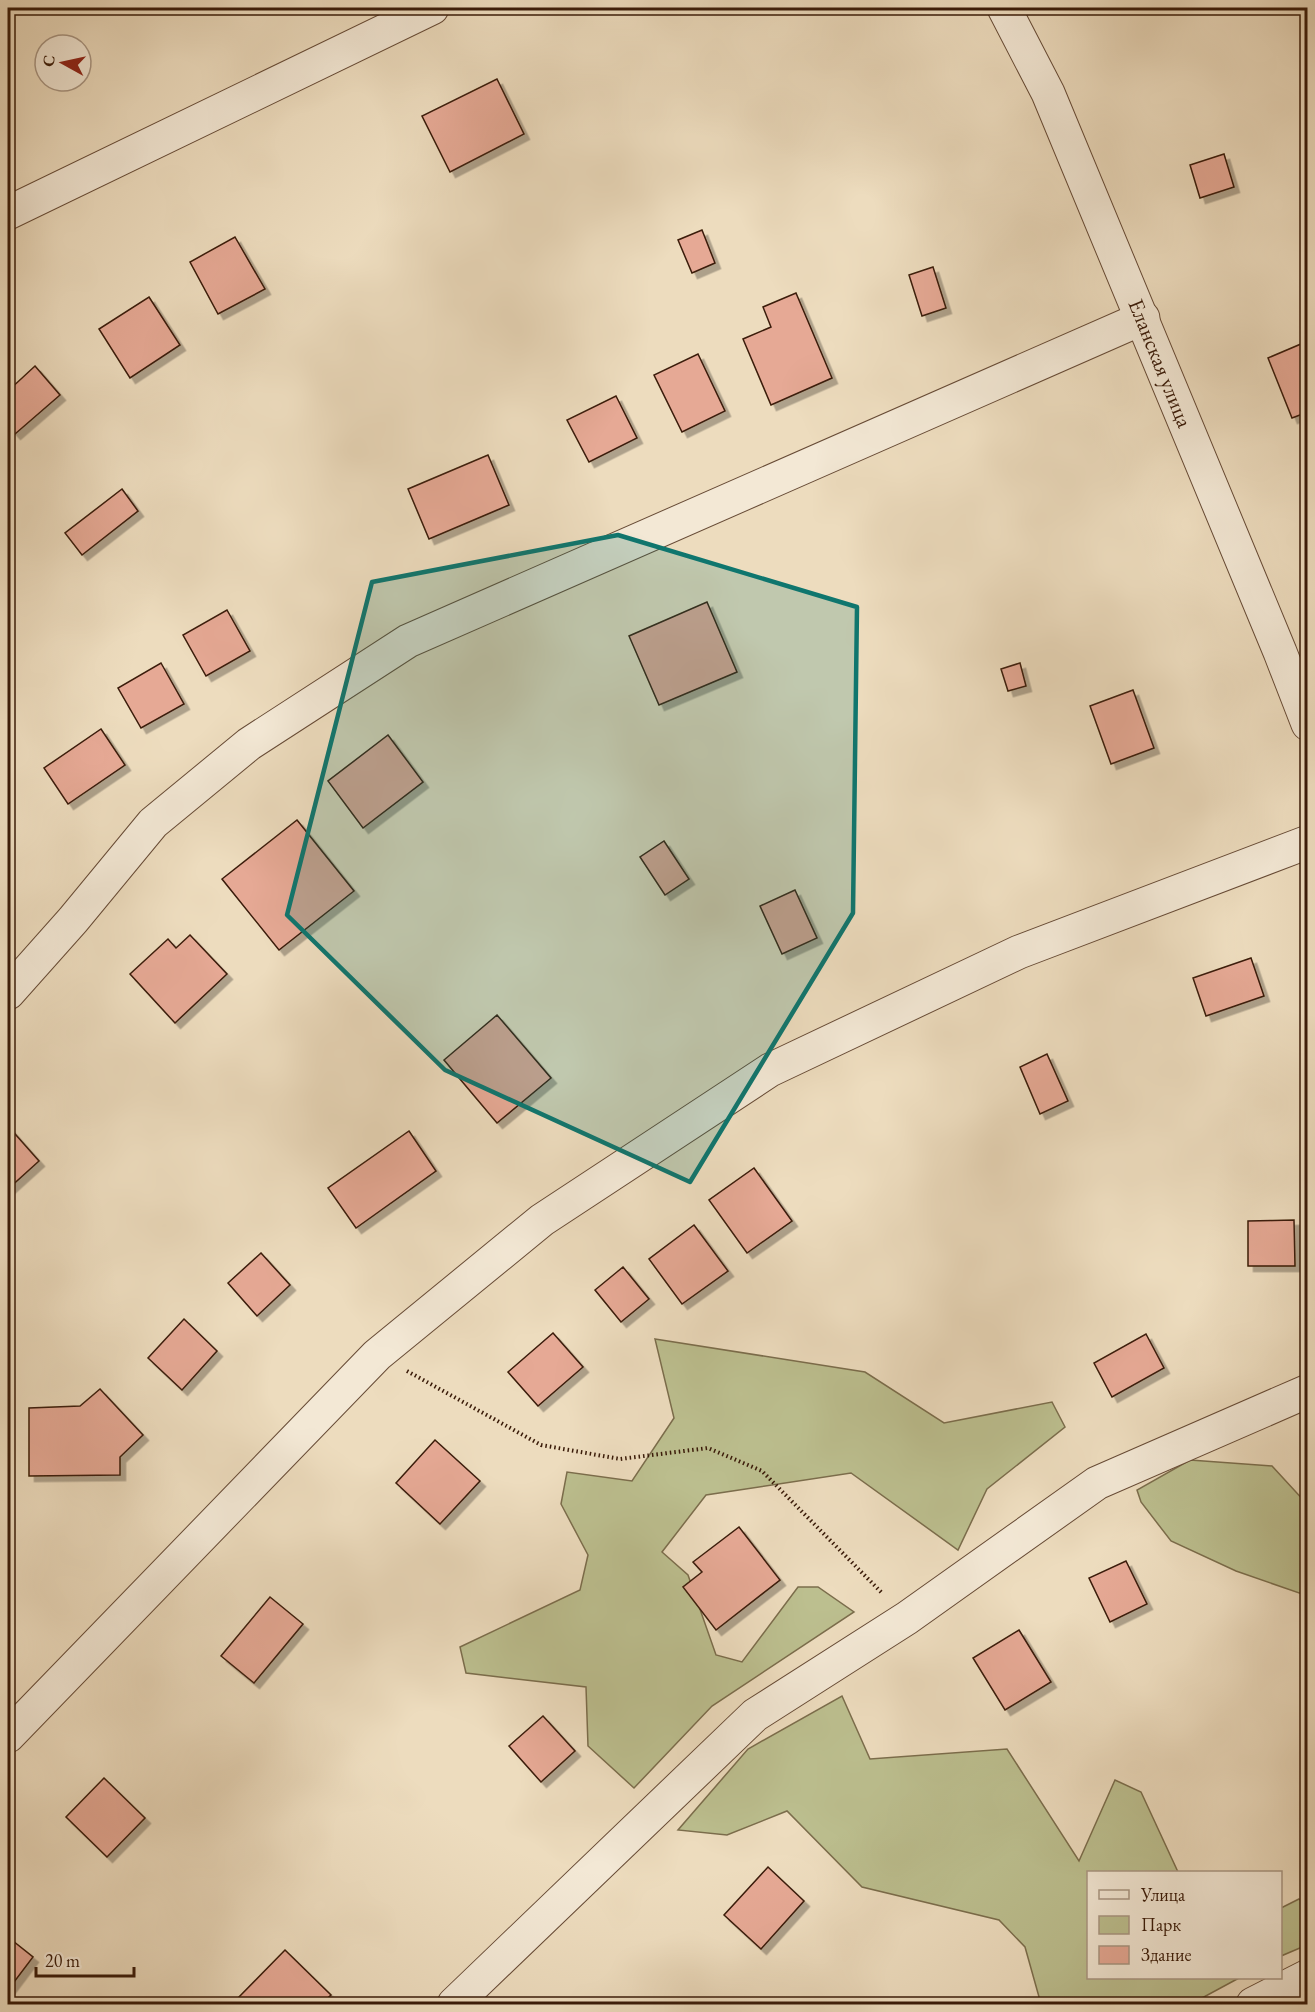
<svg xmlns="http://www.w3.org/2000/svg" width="1315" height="2012" font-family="'EB Garamond',serif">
<defs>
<filter id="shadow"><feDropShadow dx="5.5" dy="5.5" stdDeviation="0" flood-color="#0004"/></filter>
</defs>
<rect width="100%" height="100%" fill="#eddcbe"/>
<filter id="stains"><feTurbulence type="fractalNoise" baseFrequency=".00333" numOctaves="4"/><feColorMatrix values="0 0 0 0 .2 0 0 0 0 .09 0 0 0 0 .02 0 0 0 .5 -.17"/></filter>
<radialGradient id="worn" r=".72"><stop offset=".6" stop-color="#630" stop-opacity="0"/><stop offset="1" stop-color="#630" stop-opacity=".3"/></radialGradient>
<!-- green -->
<g fill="#bcbf8f" stroke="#7b6d4c" stroke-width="1.5">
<path d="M655 1339 865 1372 944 1423 1052 1402 1065 1427 987 1489 958 1550 851 1473 706 1495 662 1552 688 1575 716 1655 742 1662 798 1587H818L854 1612 712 1706 634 1788 588 1746 586 1687 466 1673 460 1647 580 1590 588 1555 561 1504 567 1472 632 1481 674 1418Z"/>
<path d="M1190 1460 1272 1466 1307 1504V1589L1302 1594 1236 1571 1171 1541 1141 1502 1137 1490Z"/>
<path d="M842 1696 870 1759 1007 1749 1079 1861 1115 1780 1141 1792 1178 1872H1088V1978H1239L1191 2004H1041L1025 1947 999 1920 862 1887 787 1811 727 1835 678 1830 748 1749Z"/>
<path d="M1299 1899 1307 1905V1945L1281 1956V1908Z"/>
</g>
<!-- building -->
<g fill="#e6a995" stroke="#3a1b09" stroke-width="1.5" filter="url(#shadow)">
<path d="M497 79 524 134 450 172 422 116Z"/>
<path d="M1224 154 1234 187 1200 198 1190 165Z"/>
<path d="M702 230 715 263 692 273 678 240Z"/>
<path d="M235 237 265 289 218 314 190 262Z"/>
<path d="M933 267 946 308 922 316 909 275Z"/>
<path d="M796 293 832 378 771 405 743 339 771 327 763 307Z"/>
<path d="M149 297 180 345 130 378 99 329Z"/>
<path d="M1308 341V412L1292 418 1268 358Z"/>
<path d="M698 354 725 411 682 432 654 375Z"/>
<path d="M35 366 60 395 15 434 8 426V391Z"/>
<path d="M616 396 637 438 589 462 567 420Z"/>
<path d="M488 455 509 505 429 539 408 489Z"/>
<path d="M122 489 138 511 82 555 65 533Z"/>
<path d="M707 602 737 672 659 705 629 636Z"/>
<path d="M227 610 250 651 206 676 183 635Z"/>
<path d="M161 663 184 704 141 728 118 688Z"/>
<path d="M1020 663 1026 686 1008 691 1001 669Z"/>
<path d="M1133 690 1154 748 1111 764 1090 706Z"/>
<path d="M101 729 125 765 68 804 44 768Z"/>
<path d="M388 735 423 782 363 828 328 781Z"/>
<path d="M297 820 354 891 279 950 222 879Z"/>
<path d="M664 841 689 879 665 895 640 857Z"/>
<path d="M795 890 817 938 782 954 760 906Z"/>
<path d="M190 935 227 974 175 1023 130 974 168 939 176 948Z"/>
<path d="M1251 958 1264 996 1206 1016 1193 978Z"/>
<path d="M497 1015 551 1078 497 1123 444 1060Z"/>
<path d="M1047 1054 1068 1101 1040 1114 1020 1067Z"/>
<path d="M8 1126 39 1161 8 1189Z"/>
<path d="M409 1131 436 1171 356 1228 328 1188Z"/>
<path d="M754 1168 792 1221 747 1253 709 1200Z"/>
<path d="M1294 1220 1295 1266H1248V1221Z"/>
<path d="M694 1225 728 1271 682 1304 649 1259Z"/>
<path d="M261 1253 290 1285 257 1316 228 1283Z"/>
<path d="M623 1267 649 1299 621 1322 595 1290Z"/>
<path d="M184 1319 217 1351 182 1390 148 1358Z"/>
<path d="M553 1333 583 1367 538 1406 508 1372Z"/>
<path d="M1146 1334 1164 1368 1112 1397 1094 1363Z"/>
<path d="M100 1389 143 1435 120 1457V1475L29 1476V1408L80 1406Z"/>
<path d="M435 1440 480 1481 440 1524 396 1483Z"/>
<path d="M739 1527 780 1580 716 1630 683 1587 702 1572 693 1562Z"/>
<path d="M1126 1561 1147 1604 1110 1622 1089 1578Z"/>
<path d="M270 1597 303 1624 254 1683 221 1656Z"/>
<path d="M1019 1630 1051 1682 1005 1710 973 1658Z"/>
<path d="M543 1716 575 1751 541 1782 509 1746Z"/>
<path d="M104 1778 145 1818 107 1857 66 1817Z"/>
<path d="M768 1867 804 1901 761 1949 724 1915Z"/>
<path d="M8 1937 33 1957 8 1990Z"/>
<path d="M285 1950 331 1995 321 2004H244L238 1998Z"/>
</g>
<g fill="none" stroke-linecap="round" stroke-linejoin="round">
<defs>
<g id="minor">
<path d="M1004 8 1048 93 1280 652 1308 724"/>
<path d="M8 213 432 8"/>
<path d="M8 993 73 920 153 823 249 744 408 641 1143 318"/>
<path d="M8 1736 377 1355 542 1220 770 1070 1019 952 1308 842"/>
<path d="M454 2004 755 1715 907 1618 1097 1483 1308 1391"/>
<path d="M1253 2004 1308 1976"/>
</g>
</defs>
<!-- minor casing -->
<use href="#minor" stroke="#674b36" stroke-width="35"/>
<!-- path -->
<path stroke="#3a1b09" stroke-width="4" stroke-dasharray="1.5 3" stroke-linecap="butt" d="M407 1371 541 1445 620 1459 708 1448 762 1471 883 1594"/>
<!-- minor -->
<use href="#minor" stroke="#f3e8d5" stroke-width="33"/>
</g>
<!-- marked area -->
<path fill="#0f766e" fill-opacity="0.2" stroke="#0f766e" stroke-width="4.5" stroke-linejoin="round" d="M618 535 857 607 853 913 690 1182 445 1070 287 915 372 582Z"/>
<g text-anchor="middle" stroke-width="4.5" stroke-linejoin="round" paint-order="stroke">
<!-- street labels -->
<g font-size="22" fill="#3a1b09" stroke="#f3e8d5">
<text transform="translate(1161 363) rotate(68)" y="8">Еланская улица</text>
</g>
</g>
<!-- margin -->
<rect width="1315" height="2012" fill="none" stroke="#eddcbe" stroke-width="30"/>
<rect x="9" y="9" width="1297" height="1994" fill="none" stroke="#3a1b09" stroke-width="3"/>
<rect x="15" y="15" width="1285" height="1982" fill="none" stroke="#3a1b09" stroke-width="1.5"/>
<!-- legend -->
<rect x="1087" y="1871" width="195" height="108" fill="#f3e8d5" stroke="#a99683" stroke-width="1.5"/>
<rect x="1099" y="1890" width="30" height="9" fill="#f3e8d5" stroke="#a99683" stroke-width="1.5"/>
<text x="1141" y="1901" font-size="18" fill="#3a1b09">Улица</text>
<rect x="1099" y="1916" width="30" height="18" fill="#bcbf8f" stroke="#a99683" stroke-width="1.5"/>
<text x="1141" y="1931" font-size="18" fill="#3a1b09">Парк</text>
<rect x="1099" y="1946" width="30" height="18" fill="#e6a995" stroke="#a99683" stroke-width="1.5"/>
<text x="1141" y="1961" font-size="18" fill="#3a1b09">Здание</text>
<!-- north arrow -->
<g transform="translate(63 63) rotate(278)"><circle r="28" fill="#f3e8d5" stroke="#a99683" stroke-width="1.5"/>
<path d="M0-4.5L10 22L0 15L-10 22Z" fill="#8f2418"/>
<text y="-9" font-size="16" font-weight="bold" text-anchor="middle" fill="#3a1b09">С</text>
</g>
<!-- scale -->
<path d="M36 1967v9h98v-9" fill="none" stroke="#3a1b09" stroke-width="3"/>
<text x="45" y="1967" font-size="18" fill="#3a1b09" stroke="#f3e8d5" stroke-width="4.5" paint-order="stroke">20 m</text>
<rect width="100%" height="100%" filter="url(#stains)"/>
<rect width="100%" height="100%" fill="url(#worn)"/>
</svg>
